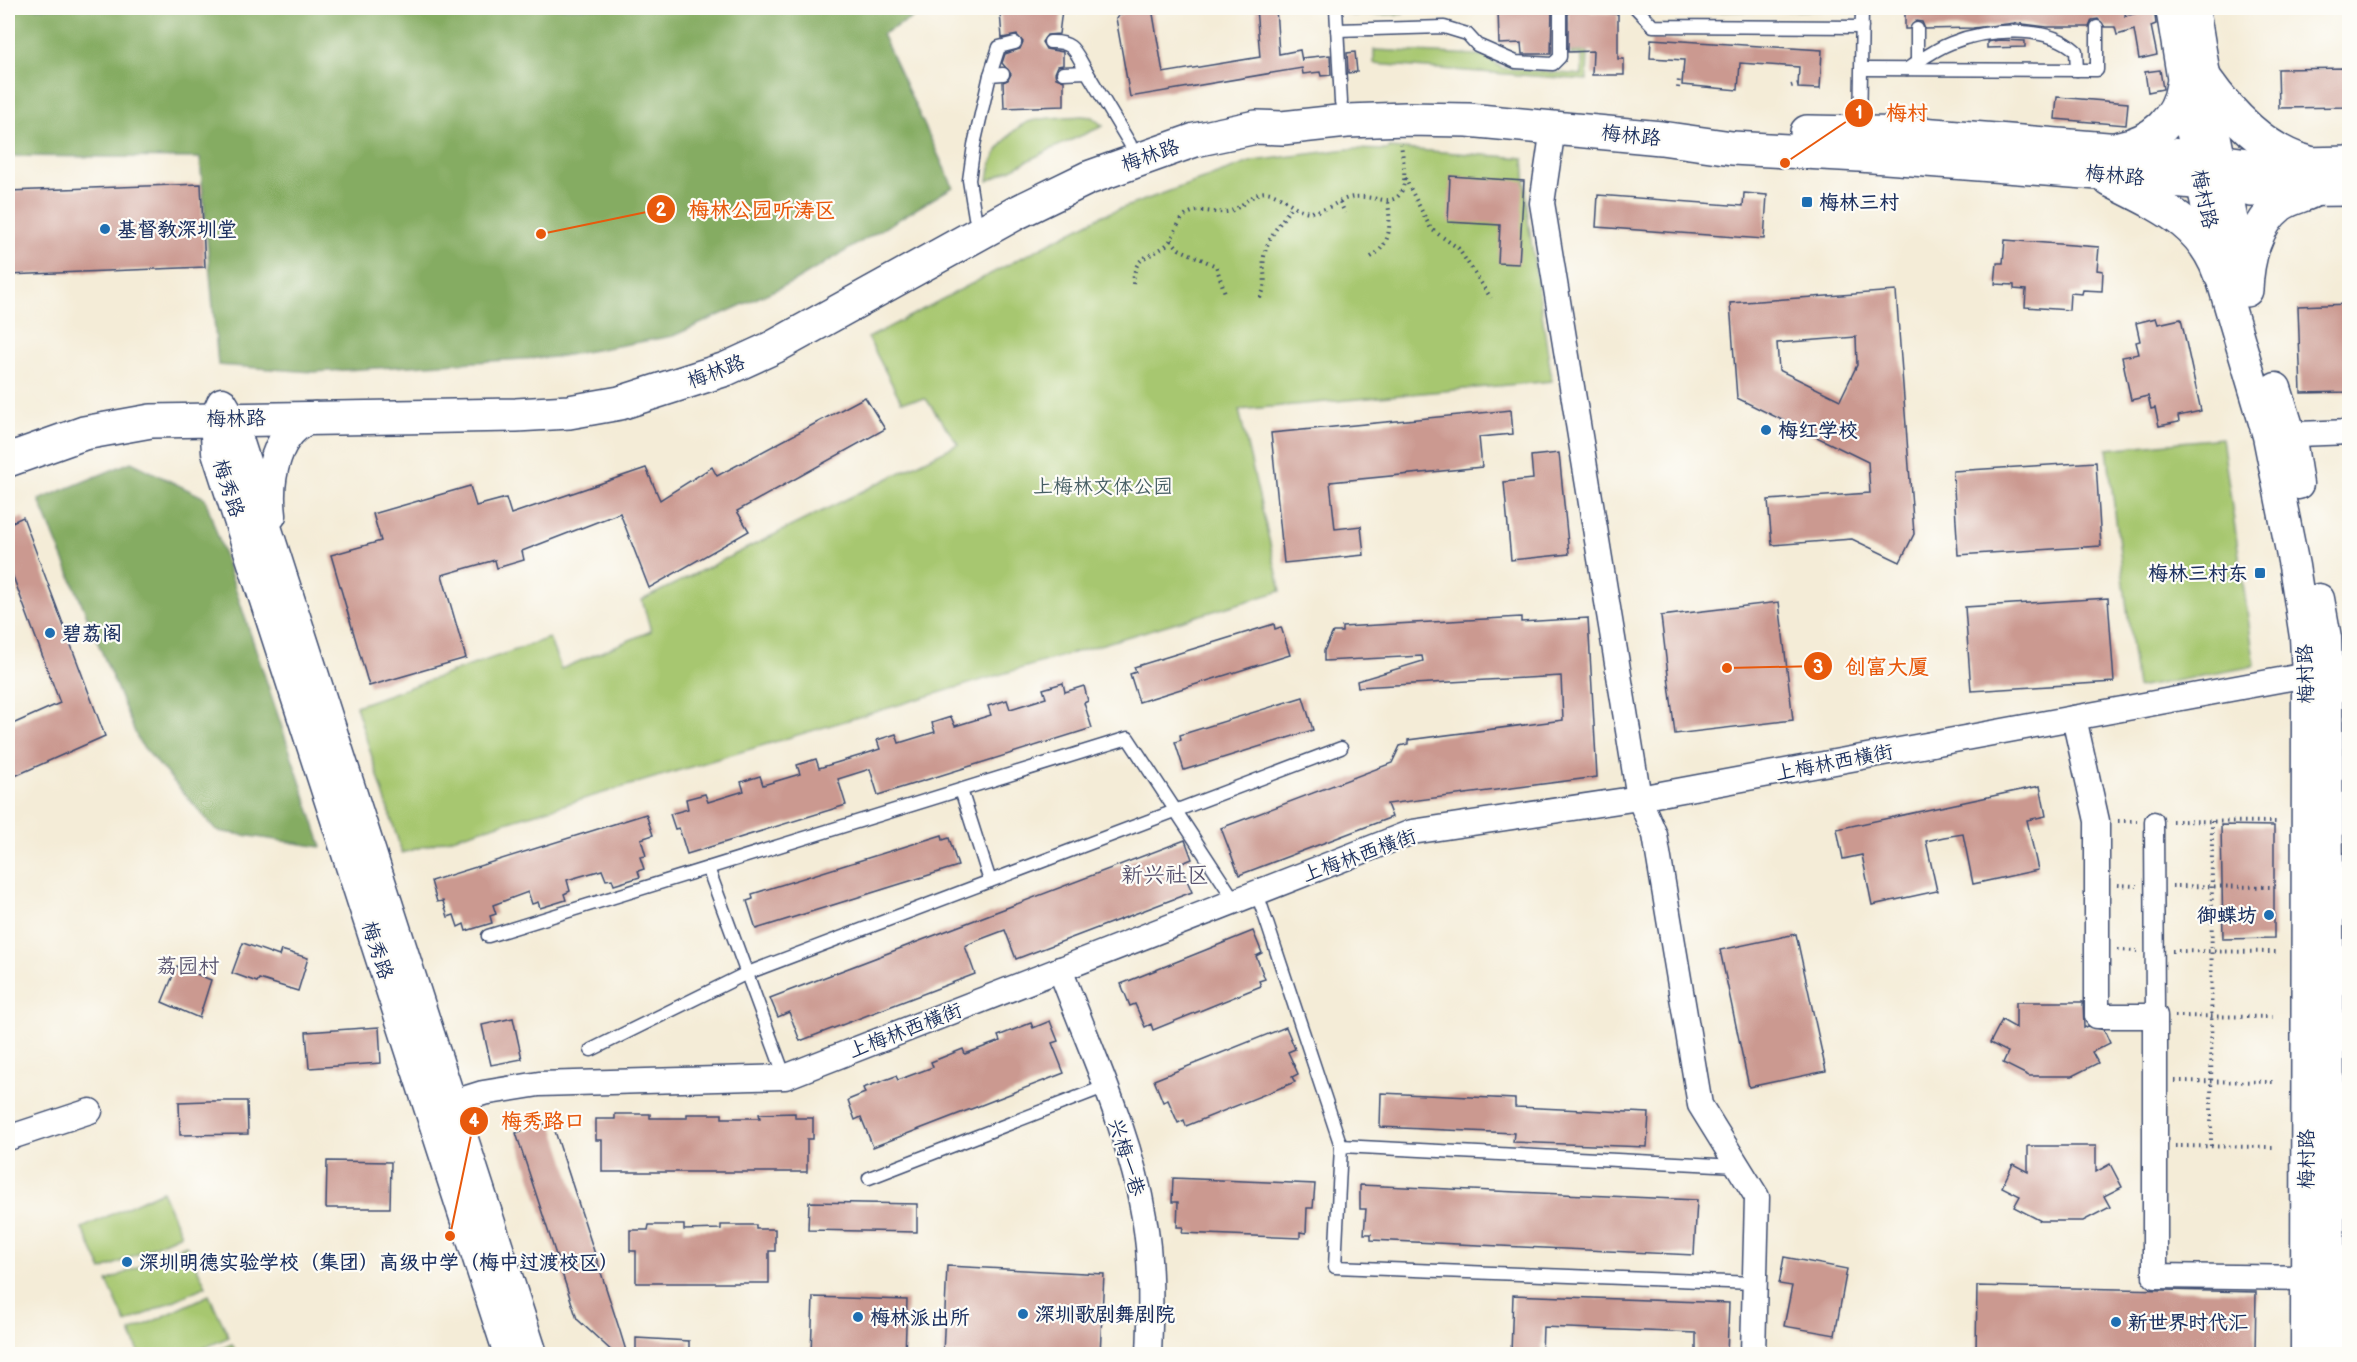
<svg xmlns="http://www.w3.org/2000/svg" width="2357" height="1362" font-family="'Balsamiq Sans','LXGW WenKai TC',sans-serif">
<rect width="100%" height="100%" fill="#fdfcf7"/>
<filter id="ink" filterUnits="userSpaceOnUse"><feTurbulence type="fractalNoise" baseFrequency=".0167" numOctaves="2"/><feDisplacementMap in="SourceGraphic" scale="12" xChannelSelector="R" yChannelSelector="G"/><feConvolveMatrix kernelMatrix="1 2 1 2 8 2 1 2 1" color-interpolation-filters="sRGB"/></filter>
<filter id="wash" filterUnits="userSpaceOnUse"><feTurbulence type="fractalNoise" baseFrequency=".008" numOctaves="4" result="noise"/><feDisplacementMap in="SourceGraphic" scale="24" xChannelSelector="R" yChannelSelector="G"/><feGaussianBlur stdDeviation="1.35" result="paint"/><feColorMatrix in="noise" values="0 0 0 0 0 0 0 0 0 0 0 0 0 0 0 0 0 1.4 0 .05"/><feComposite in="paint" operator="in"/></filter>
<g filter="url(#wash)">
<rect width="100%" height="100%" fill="#f4ecd7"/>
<!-- green -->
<g fill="#a7c76f" stroke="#617b66" stroke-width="1.5">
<path d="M1347 8H1402L1403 14 1352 15 1348 14Z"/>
<path d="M1661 8H1829L1821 10 1675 12Z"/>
<path d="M1374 50 1476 55 1485 56 1502 68 1582 75V55H1571V52H1588L1587 80 1374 64Z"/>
<path d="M1081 116 1092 117 1103 126 1049 150 988 181C989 167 993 158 1001 146 1025 112 1042 120 1081 116Z"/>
<path d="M1389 148 1524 158 1528 220 1552 381 1239 410 1281 591 402 853 356 706 549 638 561 669 651 631 642 600 958 444 926 399 901 401 868 338 1103 215 1253 161 1348 149 1388 150Z"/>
<path d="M2222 438 2255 666 2137 688 2107 449Z"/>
<path d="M162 1191 181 1234 102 1270 82 1228Z"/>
<path d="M186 1245 206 1286 126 1323 107 1281Z"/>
<path d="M209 1295 229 1337 191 1354H140L130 1332Z"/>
<path d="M232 1344 237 1354H209Z"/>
</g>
<!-- forest -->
<g fill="#85ac62" stroke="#506e60" stroke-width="1.5">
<path d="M8 8H931L882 34 953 187 795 281 673 336 556 357 313 372 218 365 200 158 8 156Z"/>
<path d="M131 462 205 498 322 847 217 831 139 742 39 500Z"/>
</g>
<g id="blocks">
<!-- building -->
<g fill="#cb9990" fill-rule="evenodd">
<path d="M1129 8H1152L1163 73 1260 57 1256 8H1276L1279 54 1300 50 1302 61V58L1330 55 1331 75 1321 76 1320 72 1303 74 1302 68 1130 97 1116 18Z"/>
<path d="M1498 8H1552L1551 54H1522L1521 43 1499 44Z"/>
<path d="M1568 8H1590L1591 12 1618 14V59H1624V75H1592L1593 51 1568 52Z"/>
<path d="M1905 8H2126L2125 16 2154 9 2156 24 2151 26 2157 55 2139 59 2134 30 2117 35 2115 27H2105L2098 19 2092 20 2089 27H2047L2015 23 1973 28 1925 29 1922 22 1916 21 1909 29H1905Z"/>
<path d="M1062 10 1059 34 1047 35 1042 42 1046 49 1063 52V65L1058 66 1055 73 1056 78 1064 81V106L1004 108 1003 82 1008 80 1011 74 1002 63 1005 54 1020 49 1023 42 1017 35 1002 38 1000 12Z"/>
<path d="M1651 39 1822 50 1820 89 1798 88 1799 67 1740 63 1738 90 1682 85 1684 60 1650 58Z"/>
<path d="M1999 40 2025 41V47L1987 48V42Z"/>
<path d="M1355 52 1357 72 1348 73 1347 53Z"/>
<path d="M2349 68V107L2279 108 2278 69Z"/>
<path d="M2160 70 2163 89 2148 92 2145 72Z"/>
<path d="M2057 97 2128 103 2126 125 2055 119Z"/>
<path d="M1450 176 1524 181 1519 264 1498 263 1500 225 1448 222Z"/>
<path d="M201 184 205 267 8 275V191Z"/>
<path d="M1744 193 1767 195 1764 239 1596 227 1598 195 1743 206Z"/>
<path d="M2005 240 2099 247 2097 270 2103 271 2102 291 2083 290 2082 294 2070 293 2069 310 2025 307 2026 290 2014 289V285L1995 284 1997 263H2003Z"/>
<path d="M1896 291 1914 534 1900 562 1852 539 1772 545 1768 500 1870 493 1868 462 1737 398 1730 303ZM1856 337 1857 365 1840 400 1779 370 1777 343Z"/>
<path d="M2349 304V392L2301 393 2298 306Z"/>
<path d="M2156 318 2158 324 2181 319 2201 411 2178 416 2179 422 2159 426 2155 408 2151 409 2148 396 2131 400 2122 357 2139 354 2136 342 2140 341 2136 323Z"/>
<path d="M865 397 885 429 737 511 749 531 649 588 620 513 522 551 524 560 497 568 495 560 442 575 466 658 369 686 331 555 381 541 373 514 470 486 476 506 506 498 511 514 646 468 660 500 712 467 717 476Z"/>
<path d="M1511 410 1513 434 1479 437 1482 467 1330 482 1335 529 1361 526 1364 555 1284 563 1271 433Z"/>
<path d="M1559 453 1569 554 1511 560 1504 482 1533 479 1531 456Z"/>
<path d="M2096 462 2101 546 1958 555 1953 471Z"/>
<path d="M23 517 105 736 8 779V726L60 703 8 563V524Z"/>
<path d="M2108 598 2114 682 1971 691 1965 607Z"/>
<path d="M1779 602 1793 720 1675 734 1661 616Z"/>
<path d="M1521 617V622L1588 618 1597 777 1387 804 1392 817 1239 875 1221 828 1392 763 1400 746 1408 744V740L1563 720 1561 676 1358 687 1357 681 1423 661 1422 656 1324 661V651L1333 632H1342V627Z"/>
<path d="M1274 624 1275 629 1281 627 1290 655 1139 702 1130 674 1136 672 1134 667Z"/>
<path d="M1063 683 1065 692 1084 686 1088 701 1084 703 1092 728 878 795 870 769 838 779 846 805 687 854 679 828 675 829 670 814 688 809 686 799 705 794 708 802 744 791 741 782 760 776 763 785 800 774 797 765 816 759 819 768 862 755 880 749 877 740 896 734 899 743 935 732 932 723 951 717 955 726 991 715 988 706 1007 700 1010 709 1046 698 1043 689Z"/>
<path d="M1303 697 1313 730 1184 770 1175 742 1181 740 1180 735Z"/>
<path d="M2040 786 2046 816 2027 820 2038 870 1973 884 1963 834 1944 837 1926 841 1937 891 1872 905 1862 855 1843 859 1837 829Z"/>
<path d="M646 814 653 835 641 839 646 856 640 857 644 869 638 871 640 877 614 885 612 879 606 880 602 870 567 880 570 891 564 894 566 900 540 908 538 902 532 904 528 892 493 905 496 914 490 916 492 923 466 931 464 924 458 927 454 915 448 917 443 901 437 902 431 881Z"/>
<path d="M2221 825 2274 826V938L2223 939Z"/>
<path d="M942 835 943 840 949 838 958 866 756 929 747 901 753 899 752 894Z"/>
<path d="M1185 840 1192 859 1180 864 1192 892 1016 959 1005 930 976 941 965 946 975 974 800 1041 789 1012 778 1017 770 998Z"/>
<path d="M1253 931 1262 953 1256 956 1265 979 1259 981 1261 986 1153 1030 1151 1024 1145 1027 1135 1004 1130 1006 1121 984Z"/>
<path d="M1796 934 1826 1071 1749 1087 1720 950Z"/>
<path d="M243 943 279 956 281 950 308 958 298 991 259 979 257 982 232 973Z"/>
<path d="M177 966 211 980 199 1018 162 1002Z"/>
<path d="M2016 1002H2083L2084 1028 2088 1026 2104 1030 2110 1043 2092 1052 2098 1063 2072 1076H2029L2003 1063 2008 1052 1990 1043 2002 1020 2016 1028Z"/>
<path d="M513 1018 522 1059 491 1065 482 1025Z"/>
<path d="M1050 1021 1058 1041 1052 1043 1064 1073 873 1147 861 1117 855 1120 848 1100 865 1093 863 1088 896 1076 898 1080 933 1067 931 1062 963 1049 965 1054 1000 1041 998 1036 1031 1023 1033 1028Z"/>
<path d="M379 1027 381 1063 309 1068 306 1032Z"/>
<path d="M1286 1027 1295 1049 1288 1052 1298 1074 1292 1077 1295 1082 1186 1126 1184 1120 1178 1123 1168 1100 1163 1102 1154 1080Z"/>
<path d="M1381 1093 1515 1099V1107L1649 1113 1647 1147 1513 1142 1514 1133 1380 1127Z"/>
<path d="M208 1101H247L248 1134 180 1135 179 1102Z"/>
<path d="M795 1113V1118H813V1139H807V1172H602V1140H596V1119H615V1114H650V1118H687V1114H722V1118H760L759 1114Z"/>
<path d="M552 1122 619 1328 627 1354H615L577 1319 516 1133Z"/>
<path d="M2028 1146H2096V1172L2110 1164 2122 1187 2104 1196 2110 1207 2083 1221H2041L2014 1207 2020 1196 2002 1187 2013 1164 2028 1172Z"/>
<path d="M327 1161 391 1162 390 1208H326Z"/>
<path d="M1173 1178 1315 1184 1313 1208H1307L1306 1233 1300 1232V1238L1182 1233 1183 1227H1177L1178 1202H1172Z"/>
<path d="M1360 1185 1697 1200 1694 1255 1371 1240V1234H1364L1366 1209H1360Z"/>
<path d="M809 1202 917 1204V1232L808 1230Z"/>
<path d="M649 1225H684V1230L721 1229V1225H756V1229H775V1251H769V1283H636V1251H630V1230H648Z"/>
<path d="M1784 1257 1847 1269 1835 1335 1784 1326 1792 1286 1779 1284Z"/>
<path d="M947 1266 1104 1274 1100 1354H943Z"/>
<path d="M1977 1286 2256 1292 2255 1354H1976Z"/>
<path d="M1513 1295 1729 1303 1727 1354H1696V1333L1543 1327 1542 1354H1511Z"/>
<path d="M813 1297 907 1300 905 1354H811Z"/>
<path d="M636 1338 689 1341V1354H636Z"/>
</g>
</g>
</g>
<g filter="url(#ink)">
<use href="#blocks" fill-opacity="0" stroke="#3c4b70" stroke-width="1.5"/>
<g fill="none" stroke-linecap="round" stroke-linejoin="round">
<defs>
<g id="service">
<path d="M1336 8 1341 102"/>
<path d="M1636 8 1653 26 1862 27"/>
<path d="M1337 30 1444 27 1467 34 1477 45 1516 62 1553 64 1560 57V8"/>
<path d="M1050 42C1075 41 1075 53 1087 72"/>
<path d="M1917 62V29"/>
<path d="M1862 69 2097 70V27"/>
<path d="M1907 69C1921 60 1935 49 1951 43 1986 29 2047 24 2076 51L2077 70"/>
<path d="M1063 73 1087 72 1130 144"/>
<path d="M990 75 999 47 1015 43"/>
<path d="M1860 133 1862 8"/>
<path d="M975 217 969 180 974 145 990 75 1003 74"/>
<path d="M961 790 990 881"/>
<path d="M708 868 785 1077"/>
<path d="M1257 893 1341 1146 1737 1166"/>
<path d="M488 936 1128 738 1235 901"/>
<path d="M591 1050 745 974 1341 748"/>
<path d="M1341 1146 1335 1267 1754 1283"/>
<path d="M869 1178 1104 1087"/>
</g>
<path id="pedestrian" d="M2154 821 2155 1016"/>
<g id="minor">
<path d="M1553 128 1542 203 1639 798 1655 835 1700 1105 1757 1197 1753 1354"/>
<path d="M2274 435 2350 432"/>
<path d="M2074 718 2097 821V1016H2155V1276L2306 1278"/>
<path d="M1060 969C1090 1050 1130 1132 1144 1217 1152 1263 1151 1308 1149 1354"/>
<path d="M435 1108 483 1093 539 1084 785 1077 1412 832 1639 798 2350 667"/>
<path d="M8 1138 90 1111"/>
</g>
<g id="tertiary">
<path d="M2171 8 2189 119 2220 274 2268 436 2294 566 2305 637 2307 676 2306 1354"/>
<path d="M2194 8 2213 124 2245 281"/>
<path d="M2276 388 2290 433 2298 484"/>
<path d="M271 515C267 481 274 428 315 417"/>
<path d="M2319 599 2326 638 2327 672 2330 1354"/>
<path d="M509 1354 217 452 215 418 222 403 231 418 532 1354"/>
</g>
<g id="secondary">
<path d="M2206 80C2230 114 2265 151 2306 162"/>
<path d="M1807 132 1921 134 2157 153 2248 165 2350 163"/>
<path d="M2119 148C2153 142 2178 119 2183 85"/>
<path d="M2110 180C2157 205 2201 220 2220 274"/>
<path d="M2246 290C2247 261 2255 224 2280 205 2288 199 2301 196 2310 192"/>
<path d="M8 460 84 433 151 421 516 415 569 412 620 403 726 369 774 347 1016 213 1088 178 1195 140 1256 127 1282 128 1347 121 1406 119 1468 120 1661 138 1732 148 1859 155 2098 173 2226 185 2252 190 2350 189"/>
</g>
</defs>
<!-- service casing -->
<use href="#service" stroke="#3c4b70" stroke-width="15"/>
<!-- pedestrian casing -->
<use href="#pedestrian" stroke="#3c4b70" stroke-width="21"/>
<!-- minor casing -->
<use href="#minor" stroke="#3c4b70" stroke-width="27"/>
<!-- tertiary casing -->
<use href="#tertiary" stroke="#3c4b70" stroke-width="33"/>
<!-- secondary casing -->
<use href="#secondary" stroke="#3c4b70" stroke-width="36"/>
<!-- path -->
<g stroke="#3c4b70" stroke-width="4" stroke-dasharray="1.5 4.5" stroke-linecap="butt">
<path d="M1791 86 1798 84"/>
<path d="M1678 88 1679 79 1682 80"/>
<path d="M1405 178 1431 229 1458 248 1491 298"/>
<path d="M1340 202 1345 213"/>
<path d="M1171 240 1179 249 1216 266 1225 293"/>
<path d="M1371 257C1393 243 1390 224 1388 200"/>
<path d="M1133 284C1135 254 1145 261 1165 246 1175 239 1175 224 1185 216 1197 206 1211 214 1225 212 1239 211 1248 197 1260 193 1276 188 1291 208 1305 211 1322 215 1333 203 1348 198 1360 195 1372 198 1384 200 1413 203 1403 161 1401 144"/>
<path d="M1260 298C1270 280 1260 270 1265 252 1269 236 1282 221 1291 207"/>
<path d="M2118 821H2137"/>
<path d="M2172 821 2276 822"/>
<path d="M2118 885 2137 886"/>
<path d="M2172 886 2276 887"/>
<path d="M2118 950 2137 951"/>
<path d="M2172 951 2276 952"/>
<path d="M2175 1016 2276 1017"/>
<path d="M2175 1081 2276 1082"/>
<path d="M2175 1146 2277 1147"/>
<path d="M2211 1146 2212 821"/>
</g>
<!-- service -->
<use href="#service" stroke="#fff" stroke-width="12"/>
<!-- pedestrian -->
<use href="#pedestrian" stroke="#fff" stroke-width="18"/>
<!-- minor -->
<use href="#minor" stroke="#fff" stroke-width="24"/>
<!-- tertiary -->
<use href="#tertiary" stroke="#fff" stroke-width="30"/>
<!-- secondary -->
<use href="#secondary" stroke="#fff" stroke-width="33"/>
</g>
</g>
<!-- markers -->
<g fill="#1f6fb2" stroke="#fdfcf7" stroke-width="2">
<rect x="1801" y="196" width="12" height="12" rx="3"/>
<circle cx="105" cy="229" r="6"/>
<circle cx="1766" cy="430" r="6"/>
<rect x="2254" y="567" width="12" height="12" rx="3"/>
<circle cx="50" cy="633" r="6"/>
<circle cx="2269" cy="915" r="6"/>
<circle cx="127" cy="1262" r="6"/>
<circle cx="1023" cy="1314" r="6"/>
<circle cx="858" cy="1317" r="6"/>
<circle cx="2116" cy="1322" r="6"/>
</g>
<g text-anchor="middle" stroke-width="4.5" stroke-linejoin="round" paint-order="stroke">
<!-- street labels -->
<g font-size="20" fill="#1b2f5e" stroke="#fdfcf7">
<text transform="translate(1631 135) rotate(6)" y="7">梅林路</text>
<text transform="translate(1150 155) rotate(-19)" y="7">梅林路</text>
<text transform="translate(2115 175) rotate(5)" y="7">梅林路</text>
<text transform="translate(2205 199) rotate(78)" y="7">梅村路</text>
<text transform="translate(716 371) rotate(-21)" y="7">梅林路</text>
<text transform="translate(236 418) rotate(-1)" y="7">梅林路</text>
<text transform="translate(229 488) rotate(72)" y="7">梅秀路</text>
<text transform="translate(2305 674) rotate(-92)" y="7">梅村路</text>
<text transform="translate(1834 762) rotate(-11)" y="7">上梅林西横街</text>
<text transform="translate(1359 855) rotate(-20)" y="7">上梅林西横街</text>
<text transform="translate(378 950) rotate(72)" y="7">梅秀路</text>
<text transform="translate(905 1030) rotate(-21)" y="7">上梅林西横街</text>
<text transform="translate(1127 1157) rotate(73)" y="7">兴梅一巷</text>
<text transform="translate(2306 1159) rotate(-90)" y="7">梅村路</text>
</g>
<!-- poi labels -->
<g font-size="20" font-weight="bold" fill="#1b2f5e" stroke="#fdfcf7" text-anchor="start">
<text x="1819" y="209">梅林三村</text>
<text x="117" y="236">基督教深圳堂</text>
<text x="1778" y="437">梅红学校</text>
<text x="2248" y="580" text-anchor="end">梅林三村东</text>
<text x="62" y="640">碧荔阁</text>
<text x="2257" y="922" text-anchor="end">御蝶坊</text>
<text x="139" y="1269">深圳明德实验学校（集团）高级中学（梅中过渡校区）</text>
<text x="1035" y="1321">深圳歌剧舞剧院</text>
<text x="870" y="1324">梅林派出所</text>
<text x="2128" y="1329">新世界时代汇</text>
</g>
<!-- park labels -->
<g font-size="20" fill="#455d63" stroke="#fdfcf7">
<text x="1103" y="493">上梅林文体公园</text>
</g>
<!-- neighbourhood labels -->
<g font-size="21" fill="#595470" stroke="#fdfcf7">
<text x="188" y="973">荔园村</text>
</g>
<!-- quarter labels -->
<g font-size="22" fill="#595470" stroke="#fdfcf7">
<text x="1165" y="882">新兴社区</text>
</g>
</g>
<!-- callouts -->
<path fill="none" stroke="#e8590c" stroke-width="2" d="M1785 163L1859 113M541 234L661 209M1727 668L1818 666M450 1236L474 1121"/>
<g fill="#e8590c" stroke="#fdfcf7" stroke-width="2">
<circle cx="1785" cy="163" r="6"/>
<circle cx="541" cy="234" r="6"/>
<circle cx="1727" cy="668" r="6"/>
<circle cx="450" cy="1236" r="6"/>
<circle cx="1859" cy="113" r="15"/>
<circle cx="661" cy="209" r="15"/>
<circle cx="1818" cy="666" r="15"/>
<circle cx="474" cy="1121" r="15"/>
</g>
<g font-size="18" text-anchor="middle" font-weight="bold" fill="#fff">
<text x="1859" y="119">1</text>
<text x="661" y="216">2</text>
<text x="1818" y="673">3</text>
<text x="474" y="1127">4</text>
</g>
<g font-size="21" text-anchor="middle" font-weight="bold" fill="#e8590c" stroke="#fdfcf7" stroke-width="4.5" stroke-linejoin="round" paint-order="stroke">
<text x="1907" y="120">梅村</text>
<text x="762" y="217">梅林公园听涛区</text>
<text x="1887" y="674">创富大厦</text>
<text x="543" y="1128">梅秀路口</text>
</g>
<!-- margin -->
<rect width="2357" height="1362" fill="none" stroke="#fdfcf7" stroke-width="30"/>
</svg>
